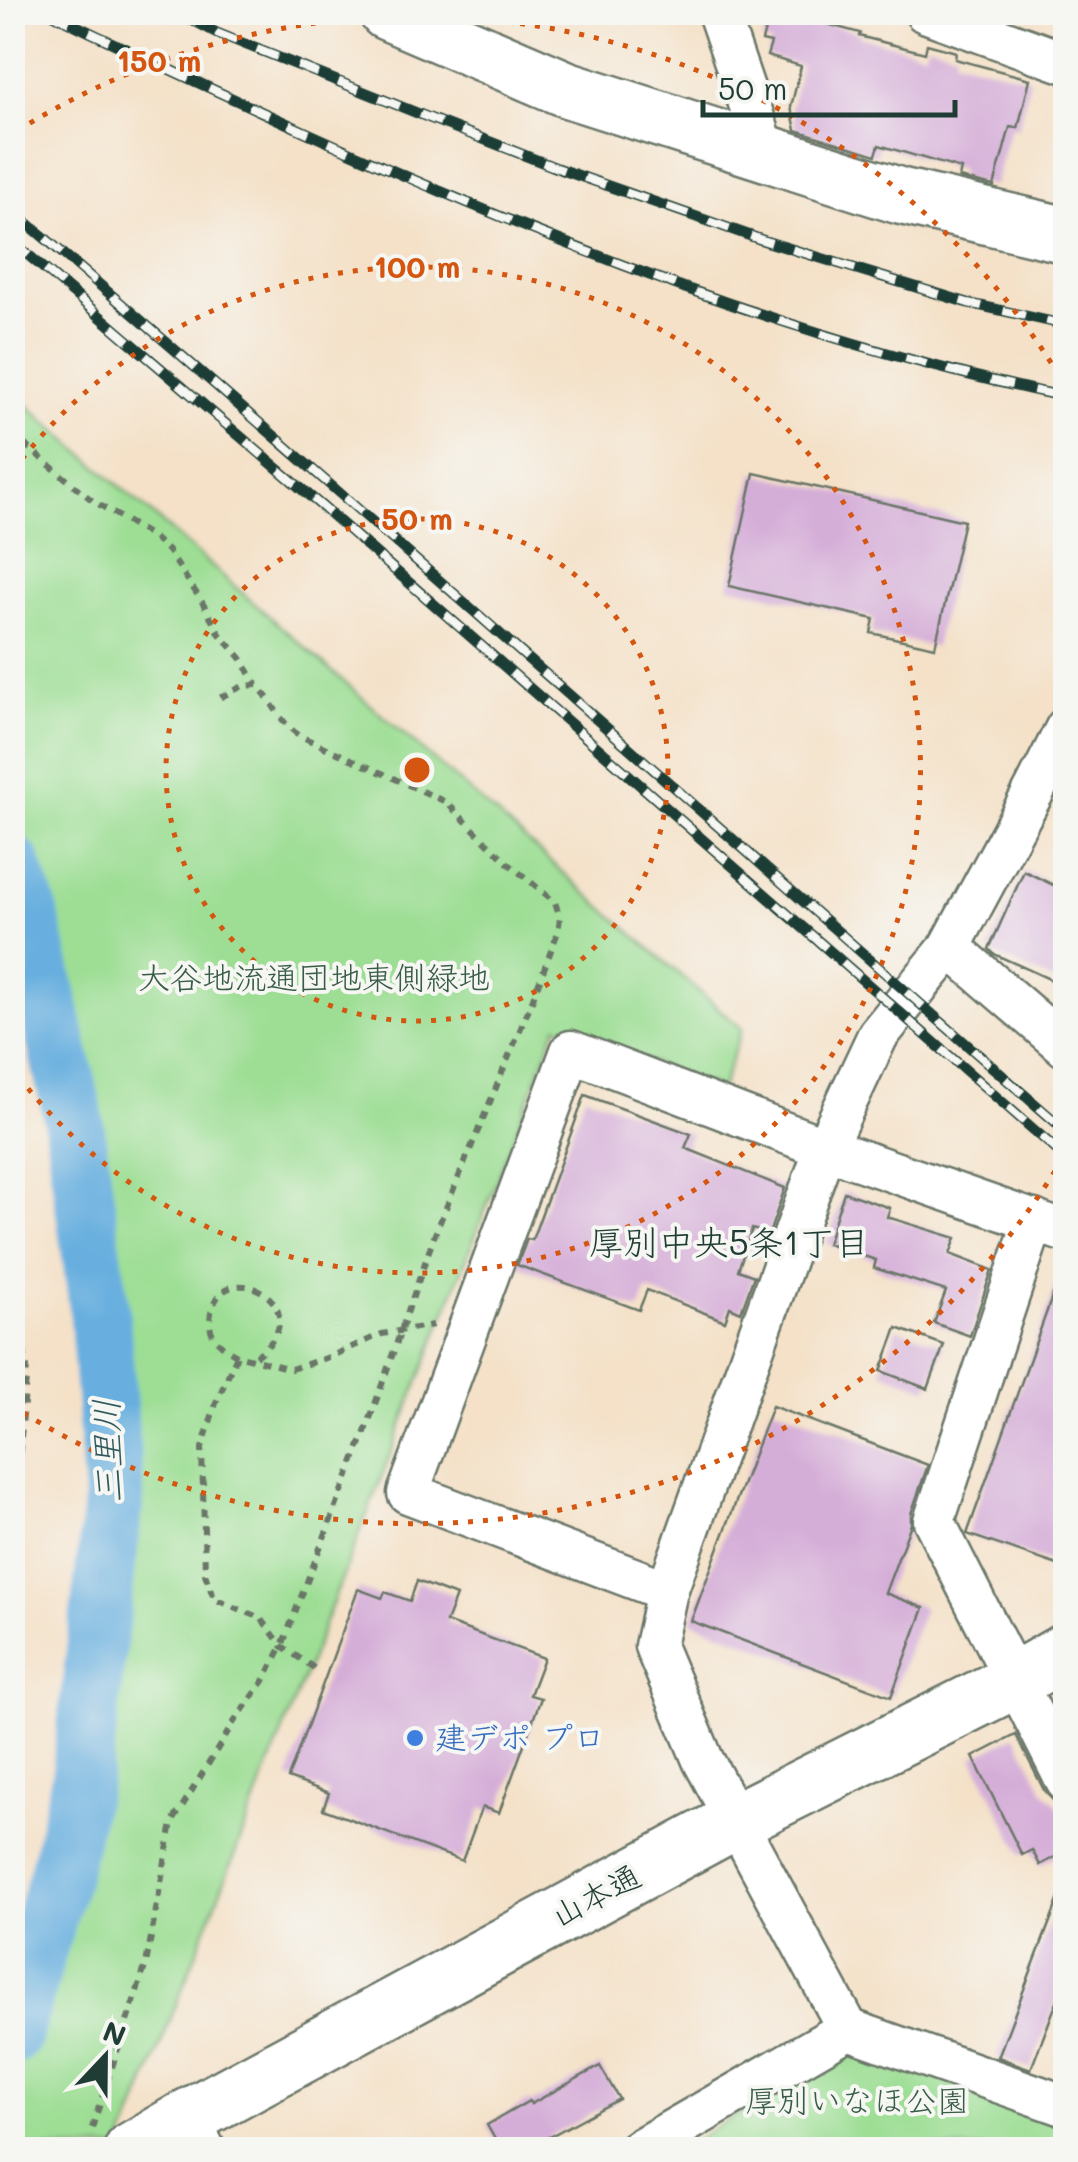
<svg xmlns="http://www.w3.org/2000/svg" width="1078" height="2162" font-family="Mali,'Klee One',sans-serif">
<rect width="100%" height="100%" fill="#f6f6f2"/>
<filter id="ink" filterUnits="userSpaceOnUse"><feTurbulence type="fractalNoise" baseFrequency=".01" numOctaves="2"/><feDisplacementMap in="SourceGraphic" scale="20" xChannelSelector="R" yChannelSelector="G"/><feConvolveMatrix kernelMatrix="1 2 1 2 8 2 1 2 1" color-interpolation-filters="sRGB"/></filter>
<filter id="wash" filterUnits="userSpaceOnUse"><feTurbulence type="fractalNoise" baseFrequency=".0048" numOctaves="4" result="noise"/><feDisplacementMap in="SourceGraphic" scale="40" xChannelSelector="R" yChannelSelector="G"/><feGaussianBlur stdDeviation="2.25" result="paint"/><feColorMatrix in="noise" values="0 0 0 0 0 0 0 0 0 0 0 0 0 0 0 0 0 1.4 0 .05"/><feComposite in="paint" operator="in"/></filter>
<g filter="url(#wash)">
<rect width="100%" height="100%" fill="#f4e1c8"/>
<!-- green -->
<g fill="#9dde94" stroke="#5e8e64" stroke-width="2.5">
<path d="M13 393 742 1029 721 1089 557 1026 120 2149H13V2057L106 1750 136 1507 123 1273 82 1045 13 805Z"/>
<path d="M848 2047 1065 2119V2149L679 2150Z"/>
</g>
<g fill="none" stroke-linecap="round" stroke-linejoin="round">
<!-- river -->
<path stroke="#68afdf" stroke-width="60" d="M12 866 27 908 72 1110 99 1307 114 1496 81 1779 58 1878 12 2034"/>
</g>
<g id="blocks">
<!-- building -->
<g fill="#d5aed8">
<path d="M770 12H814L812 20 860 33 859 36 925 53 927 44 956 52 955 59 1030 79 1018 128 1010 127 994 186 959 178 961 169 879 145 876 155 796 130 791 107 801 66 767 56 771 43 762 41Z"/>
<path d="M754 473 964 521 935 647 871 633 874 619 729 586Z"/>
<path d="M1024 871 1066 891V961L1056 982 994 954 989 949Z"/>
<path d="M585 1095 691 1134 685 1148 785 1188 769 1234 752 1229 738 1270 754 1276 741 1312 730 1307 725 1321 647 1290 639 1310 517 1265 527 1239 532 1240Z"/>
<path d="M844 1192 890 1208 887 1217 956 1238 950 1254 992 1270 970 1336 934 1323 946 1291 874 1268 876 1260 827 1244Z"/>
<path d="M1062 1269H1066V1568L967 1534Z"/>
<path d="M897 1328 944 1345 928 1389 881 1371Z"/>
<path d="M772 1406 928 1465 911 1514V1524L885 1593 924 1608 891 1697 691 1621Z"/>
<path d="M417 1581 456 1596 446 1622 544 1658 530 1695 541 1698 499 1813 482 1807 462 1861 323 1809 329 1793 288 1778 358 1589 382 1598 385 1592 410 1601Z"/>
<path d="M1016 1735 1045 1792 1055 1802 1066 1821V1851L1040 1865 1032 1850 1022 1855 973 1757Z"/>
<path d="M1064 1885 1066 1978 1031 2069 998 2057Z"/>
<path d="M600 2066 619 2099 549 2137 551 2141 536 2150H501L487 2125 529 2101 531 2104Z"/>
</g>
</g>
</g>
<g filter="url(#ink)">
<use href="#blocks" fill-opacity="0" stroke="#6a7668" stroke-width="2.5"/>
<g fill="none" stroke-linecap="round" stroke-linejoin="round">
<defs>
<g id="street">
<path d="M718 12 766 153"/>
<path d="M925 12 1066 63"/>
<path d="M1066 728 1034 791 950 947 878 1035 825 1148 667 1591 655 1646 703 1760 848 2029 1066 2106"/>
<path d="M950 947 1066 1047"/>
<path d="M1034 1220 934 1521 1066 1781"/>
<path d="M667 1591 408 1493 571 1051 825 1148 1066 1232"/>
<path d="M188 2117 205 2150"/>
<path d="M638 2150 848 2029"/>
</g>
<g id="secondary">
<path d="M387 12 566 89 900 196 1066 235"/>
<path d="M132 2150 188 2117 737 1820 1014 1681 1066 1651"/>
</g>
</defs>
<!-- street casing -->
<use href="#street" stroke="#6a7668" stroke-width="45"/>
<!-- secondary casing -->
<use href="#secondary" stroke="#6a7668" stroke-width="60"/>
<!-- path -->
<g stroke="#6a7668" stroke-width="6" stroke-dasharray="8 8" stroke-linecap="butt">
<path d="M12 434 93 501 153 537 168 551 201 600 219 633 241 658 257 685"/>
<path d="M12 1287 27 1367 12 1543"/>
<path d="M237 1355C222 1347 209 1338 210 1320 217 1245 331 1309 251 1359"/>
<path d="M314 1668 282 1646 261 1618 214 1599 205 1574 202 1448 216 1403 237 1355 291 1369 329 1357 382 1334 433 1325"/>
<path d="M92 2128 146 1964 172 1823 234 1722 264 1681 282 1646 367 1427 435 1234 530 1006 558 932 560 918 555 902 509 864 446 802 300 736C278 721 275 704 257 685L243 686 219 698"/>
</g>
<!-- street -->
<use href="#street" stroke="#fff" stroke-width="40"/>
<!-- secondary -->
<use href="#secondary" stroke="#fff" stroke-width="55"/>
<defs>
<g id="rail">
<path d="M50 12C79 28 109 41 139 55 196 82 253 108 310 134 554 244 803 343 1066 397"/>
<path d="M177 12 217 33 432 119 557 168 765 241 968 303 1066 325"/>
<path d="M12 210C367 512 713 825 1066 1131"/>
<path d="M12 241 325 509 1066 1158"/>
</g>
</defs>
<!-- rail casing -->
<use href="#rail" stroke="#1f3d34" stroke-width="11"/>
<!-- rail -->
<use href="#rail" stroke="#f6f6f2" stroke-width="8" stroke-dasharray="22" stroke-linecap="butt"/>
</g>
</g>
<!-- distance rings -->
<g fill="none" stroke="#d45610" stroke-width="5" stroke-dasharray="5 10">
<circle cx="417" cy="770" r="251"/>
<path d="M13 471A503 503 0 1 1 13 1069"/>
<path d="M1063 1158A754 754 0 0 1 17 1409M17 131A754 754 0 0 1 1063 382"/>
</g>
<!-- markers -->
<circle fill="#3f7fe0" stroke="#f6f6f2" stroke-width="4" cx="415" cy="1738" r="10"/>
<g text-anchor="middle" stroke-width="8" stroke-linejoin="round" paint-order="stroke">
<!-- park labels -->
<g font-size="32" fill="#385d47" stroke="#f6f6f2">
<text x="314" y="989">大谷地流通団地東側緑地</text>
<text x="857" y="2112">厚別いなほ公園</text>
</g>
<!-- shop labels -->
<g font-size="32" fill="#366cbe" stroke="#f6f6f2" text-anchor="start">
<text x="435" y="1749">建デポ プロ</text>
</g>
<!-- street labels -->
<g font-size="32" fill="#1f3d34" stroke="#f6f6f2">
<text transform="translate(596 1896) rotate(-28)" y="11">山本通</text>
</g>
<!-- neighbourhood labels -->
<g font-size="35" fill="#1f3d34" stroke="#f6f6f2">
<text x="729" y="1255">厚別中央5条1丁目</text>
</g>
<!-- water labels -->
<g font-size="35" font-style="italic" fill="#315a5f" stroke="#f6f6f2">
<text transform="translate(108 1451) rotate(-92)" y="12">三里川</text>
</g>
</g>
<circle cx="417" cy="770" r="15" fill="#d45610" stroke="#f6f6f2" stroke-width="5"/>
<g font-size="30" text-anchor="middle" font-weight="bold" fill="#d45610" stroke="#f6f6f2" stroke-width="8" stroke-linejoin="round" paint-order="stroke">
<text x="159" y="72">150 m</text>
<text x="417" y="278">100 m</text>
<text x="417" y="530">50 m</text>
</g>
<!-- margin -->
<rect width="1078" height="2162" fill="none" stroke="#f6f6f2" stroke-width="50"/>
<!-- north arrow -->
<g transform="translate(105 2057) rotate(22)" stroke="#f6f6f2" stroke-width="8" paint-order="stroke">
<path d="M0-8L18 38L0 25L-18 38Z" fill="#1f3d34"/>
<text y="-15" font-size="28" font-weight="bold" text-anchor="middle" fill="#1f3d34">N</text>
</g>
<!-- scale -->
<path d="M703 100v15h252v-15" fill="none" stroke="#1f3d34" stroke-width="5"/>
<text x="718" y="100" font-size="30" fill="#1f3d34" stroke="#f6f6f2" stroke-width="8" paint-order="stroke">50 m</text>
</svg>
